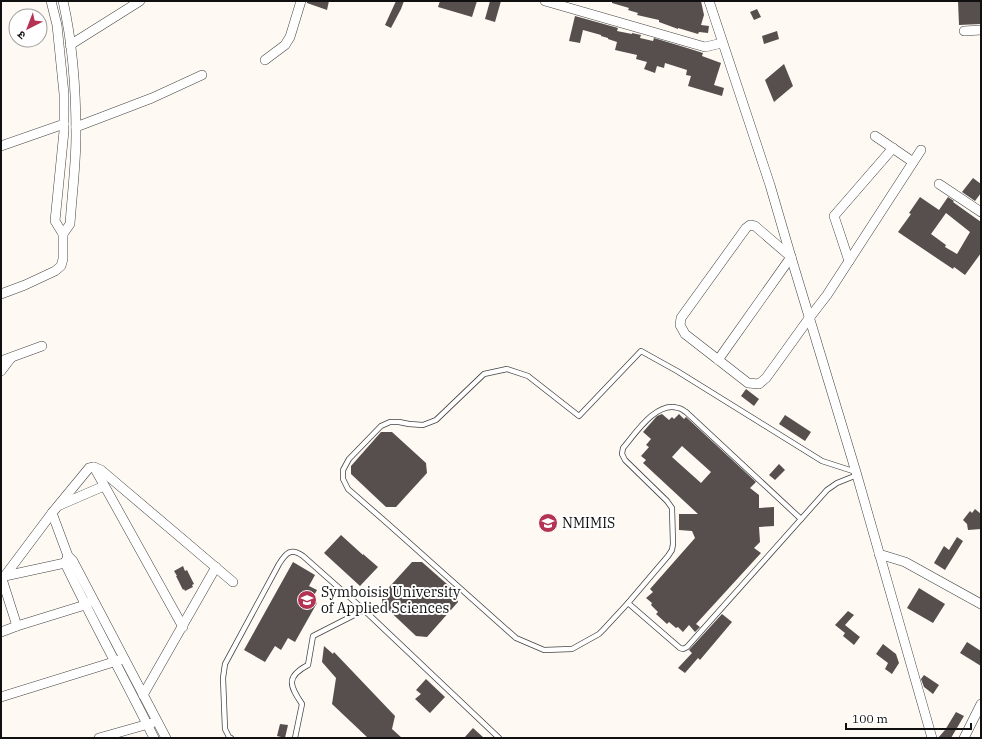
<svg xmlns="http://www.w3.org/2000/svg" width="982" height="739" font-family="'IBM Plex Serif','Noto Sans Devanagari',serif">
<rect width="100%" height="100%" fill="#fefaf3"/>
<!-- building -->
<g fill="#574f4d" fill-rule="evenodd">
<path d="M307 1H329L327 10 307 3Z"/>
<path d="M396 1H404L401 9 391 28 385 25Z"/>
<path d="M440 1H477L472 17 438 7Z"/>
<path d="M490 1H501L495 22 485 19Z"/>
<path d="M612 1H701L704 15 701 25 709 26 708 33 699 32 698 34 678 28V29L659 22V20L637 15 638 13 628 10 629 8 612 3Z"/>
<path d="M958 1H981V24L959 25Z"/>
<path d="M757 9 761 17 754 20 750 12Z"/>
<path d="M575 16 618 28 617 31 632 34V33L641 35 640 38 653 41 654 38 684 47 703 53 702 56 721 63 714 85 724 88 722 96 688 86 691 76 686 75 687 70 665 63 664 68 657 66 655 73 644 69 647 62 636 59 637 55 615 50 617 42 608 39V38L601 36V35L583 30 580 43 569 41Z"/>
<path d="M777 31 779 39 764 44 762 36Z"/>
<path d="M784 64 793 86 774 102 765 80Z"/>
<path d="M973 178 981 184V193L975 201 962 192Z"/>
<path d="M920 197 939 210 948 197 954 201 953 202 981 222V253L965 275 954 267 953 269 941 261 898 232 911 214 909 213ZM946 213 970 232 957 254 945 247 946 245 931 234Z"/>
<path d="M746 389 759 399 754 406 741 396Z"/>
<path d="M662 414 669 420 672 417 674 419 679 414 684 419 686 417 756 482 750 488 759 495V508L774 507V526L759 527 760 542 754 548 761 553 696 624 700 627 695 632 689 625 683 632 678 627 676 628 669 622 667 624 656 614 658 612 651 605 652 603 646 598 653 592 650 589 695 538 692 531 679 530V514H698L643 463 646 460 641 456 649 447 646 445 651 439 643 432 657 416ZM682 446 711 472 701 483 672 457Z"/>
<path d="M785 415 811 432 805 441 779 424Z"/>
<path d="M381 432H392L426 463 427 473 396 507H386L351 474V466Z"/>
<path d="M779 464 785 470 775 480 769 475Z"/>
<path d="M975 509 981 514V529L968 530 967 524 963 520 970 511 972 513Z"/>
<path d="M341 535 363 555V554L378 567 360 586 324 553Z"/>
<path d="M957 537 963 541 945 570 934 563 944 546 949 550Z"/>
<path d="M293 562 315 575 309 586 317 590 312 599 317 603 295 642 288 638 281 650 275 646 265 662 244 650Z"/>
<path d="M412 562H422L456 592 458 602 427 637 416 636 382 604V595Z"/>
<path d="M183 566 185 571 187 570 194 584 192 585 193 587 185 591 184 589 183 590 176 576H177L174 571Z"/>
<path d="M919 588 945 604 933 623 907 608Z"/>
<path d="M848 611 854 615 845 625 860 637 854 645 843 636 845 633 835 625Z"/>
<path d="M722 614 732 622 700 660 698 658 685 673 678 668 692 653 689 650Z"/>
<path d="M967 642 981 651V666L960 653Z"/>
<path d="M883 644 896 654 899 663 892 674 885 669 888 663 876 654Z"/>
<path d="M324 646 333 654 334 652 395 716 392 729 402 738H368L332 704 336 678 322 662Z"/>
<path d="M924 675 939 685 933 694 924 687 921 679Z"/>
<path d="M426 679 445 697 430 713 415 699 421 694 416 690Z"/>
<path d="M956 712 964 716 951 738H938L945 730Z"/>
<path d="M280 724 288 725 285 738 277 736Z"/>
<path d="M473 728 484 738H464Z"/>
</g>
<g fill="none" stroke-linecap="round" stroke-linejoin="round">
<defs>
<g id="lane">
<path d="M801 519 686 412C684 411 681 408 678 408 656 401 635 434 623 448L622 454 625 460 667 501 672 508 673 544 672 550 668 556 628 603 603 630 599 634 572 649 544 650 516 638 387 523 348 489 343 479V470L349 459 381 426 390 422H399L409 424 423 425 436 420 484 374 507 369 528 376 579 416 641 351 677 371 822 461 856 472"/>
<path d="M628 603 680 648 683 649 687 647 827 490 837 483 857 475"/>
<path d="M231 738 229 737 225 729 223 678 225 664 279 564C286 553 291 547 303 556L364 610"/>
<path d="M295 738 302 704C290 686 285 677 308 665L313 636 364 610 499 738"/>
</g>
<g id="street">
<path d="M63 1C73 45 76 90 76 135 76 165 72 194 70 224L63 234"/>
<path d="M545 1 705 47 722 43"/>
<path d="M709 1 770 185 791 257 856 472 932 738"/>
<path d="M964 31 981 30"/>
<path d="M70 45 140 1"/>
<path d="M265 60 285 45 290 37 301 1"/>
<path d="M76 127 152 98 202 75"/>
<path d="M875 136 913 162"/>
<path d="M1 146 64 124"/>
<path d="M939 184 981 212"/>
<path d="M849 261 834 216 893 148"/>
<path d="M1 294 25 285 55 271 61 266 63 259V234L55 221 64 131V94L57 25 51 1"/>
<path d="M718 360 791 257 755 226 750 225 746 228 681 318 680 325 685 334 748 383 759 384 766 378 810 317 827 295 921 150"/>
<path d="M1 361 42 346"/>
<path d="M1 371 11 358"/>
<path d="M94 467 183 627"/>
<path d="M60 505 104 486"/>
<path d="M52 513 68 556 73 561 166 738"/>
<path d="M879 554 905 562 981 604"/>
<path d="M68 556 65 563C93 622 125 679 154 738"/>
<path d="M5 576 65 563"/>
<path d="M2 579 17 626 85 605 90 602"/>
<path d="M1 581 52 513 89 468 94 467 101 470 233 582"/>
<path d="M1 632 17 626"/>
<path d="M143 695 216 567"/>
<path d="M1 697 120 660"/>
<path d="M99 738 152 723"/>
<path d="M964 738 981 704"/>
</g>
</defs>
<!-- lane casing -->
<use href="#lane" stroke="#434343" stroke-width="6"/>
<!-- street casing -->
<use href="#street" stroke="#434343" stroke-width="10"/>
<!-- lane -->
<use href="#lane" stroke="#fff" stroke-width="4.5"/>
<!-- street -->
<use href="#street" stroke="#fff" stroke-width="9"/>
</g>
<!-- icons -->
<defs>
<symbol id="university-disc" viewBox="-11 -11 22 22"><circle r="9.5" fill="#b43352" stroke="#fff"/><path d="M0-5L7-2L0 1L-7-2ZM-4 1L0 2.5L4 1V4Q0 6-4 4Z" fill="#fff"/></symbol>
</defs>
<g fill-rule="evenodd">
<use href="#university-disc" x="537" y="512" width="22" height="22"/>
<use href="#university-disc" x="296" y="589" width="22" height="22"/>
</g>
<g text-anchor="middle" stroke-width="4" stroke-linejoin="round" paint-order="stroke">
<!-- poi labels -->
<g font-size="14" fill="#101010" stroke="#fff" text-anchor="start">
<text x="562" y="528">NMIMIS</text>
<text x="321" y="597">Symboisis University<tspan x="321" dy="16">of Applied Sciences</tspan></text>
</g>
</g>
<!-- border -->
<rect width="982" height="739" fill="none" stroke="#101010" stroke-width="4"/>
<!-- north arrow -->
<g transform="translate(28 28) rotate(222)"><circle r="19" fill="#ffffff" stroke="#9f9f9f"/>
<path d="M0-3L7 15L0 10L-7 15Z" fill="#b43352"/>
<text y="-6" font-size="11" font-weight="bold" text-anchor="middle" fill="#101010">उ</text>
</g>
<!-- scale -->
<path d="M846 723v6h125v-6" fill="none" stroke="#101010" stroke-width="2"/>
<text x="852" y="723" font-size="12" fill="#101010" stroke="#ffffff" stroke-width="3" paint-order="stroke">100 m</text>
</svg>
